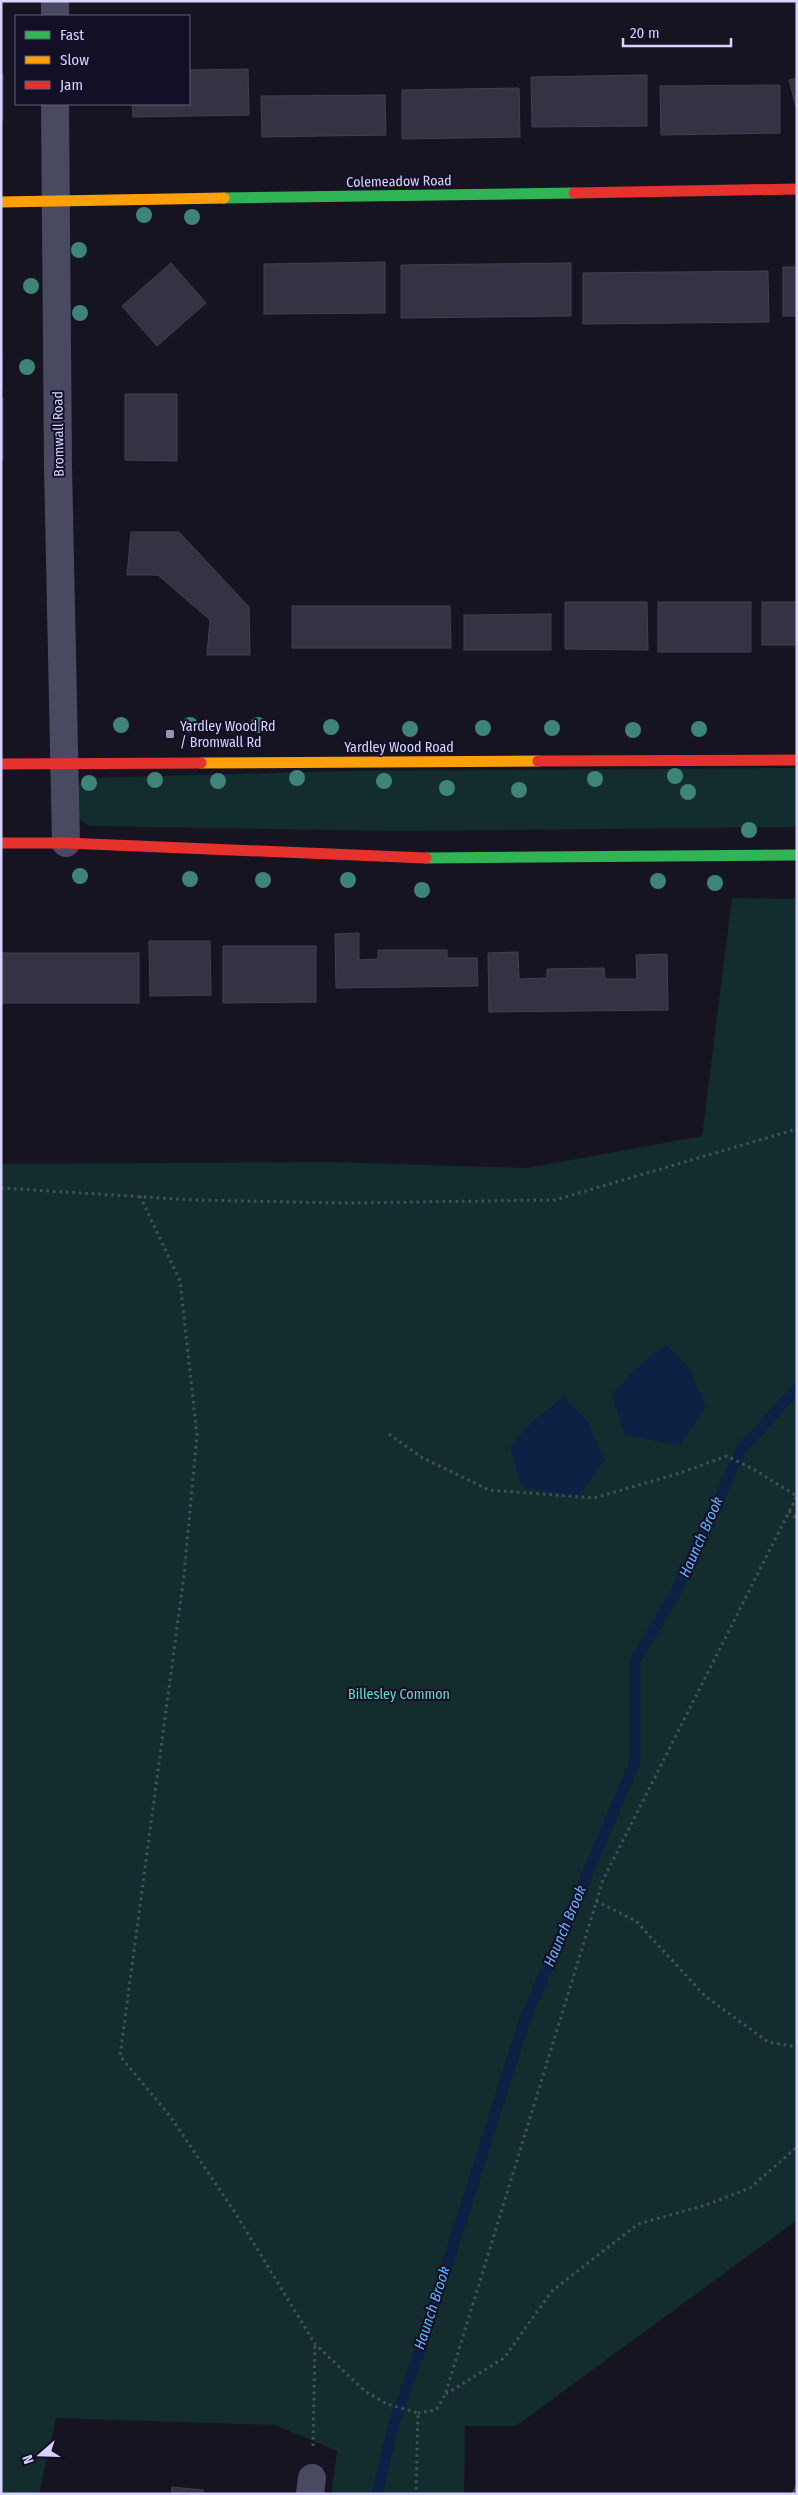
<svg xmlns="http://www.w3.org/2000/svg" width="798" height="2495" font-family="'Fira Sans Condensed',sans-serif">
<rect width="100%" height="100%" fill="#161421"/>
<!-- green -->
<g fill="#132c2d">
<path d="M797 768V827L402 831 89 826 73 813 74 791 85 778 344 771Z"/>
<path d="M732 898 797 899V2220L516 2426H465L464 2494H331L337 2451 275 2425 56 2418 39 2494H1V1164L329 1162 527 1168 702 1136Z"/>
</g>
<!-- water -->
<g fill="#0d2144">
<path d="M666 1344 689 1368 706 1407 680 1445 624 1435 612 1394 634 1370Z"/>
<path d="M564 1396 587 1421 604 1460 578 1498 522 1487 510 1447 531 1423Z"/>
</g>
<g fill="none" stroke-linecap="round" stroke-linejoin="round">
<!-- stream -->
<path stroke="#0d2144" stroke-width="11" d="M377 2494 394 2423 423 2341 524 2022 635 1762V1661L676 1592 742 1448 797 1389"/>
</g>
<!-- building -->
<g fill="#343243" stroke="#433f54">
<path d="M248 69 249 115 133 117 132 104H189V70Z"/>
<rect x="1" y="74" width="2" height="46"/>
<path d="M647 75V126L532 127 531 77Z"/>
<path d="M797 78V111L789 80Z"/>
<path d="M780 85V133L661 135 660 86Z"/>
<path d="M519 88 520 137 402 139V90Z"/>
<path d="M385 95 386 135 262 137 261 96Z"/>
<path d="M385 262V313L264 314V264Z"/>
<path d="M171 263 206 303 157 346 122 306Z"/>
<path d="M571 263V316L401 318V265Z"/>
<rect x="783" y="267" width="14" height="49"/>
<path d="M768 271 769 322 583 324V273Z"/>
<rect x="1" y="356" width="1" height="30"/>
<path d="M125 394H177V461L125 460Z"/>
<rect x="1" y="399" width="2" height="61"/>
<path d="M131 532H179L249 607 250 655H207L210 620 158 575H127Z"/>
<path d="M565 602H647L648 650 565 649Z"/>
<rect x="658" y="602" width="93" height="50"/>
<rect x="762" y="602" width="35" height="43"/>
<path d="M292 606H450L451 648H292Z"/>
<path d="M551 614V650H464V615Z"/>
<path d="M359 933V960L378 959V950H447V958H477L478 986 336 988 335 934Z"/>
<path d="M149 941H210L211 995 150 996Z"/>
<path d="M223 946H316V1002L223 1003Z"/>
<path d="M518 952 519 979 547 978V969L604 968 605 979H637L636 955 667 954 668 1010 489 1012 488 953Z"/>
<rect x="1" y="953" width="138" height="50"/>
<path d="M797 2483V2494H792Z"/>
<path d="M172 2487 203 2490V2494H171Z"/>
</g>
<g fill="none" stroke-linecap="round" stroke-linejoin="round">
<!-- path -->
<g stroke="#44505f" stroke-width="3" stroke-dasharray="2.5 4" stroke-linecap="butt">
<path d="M1 1188 193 1200 345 1203 555 1200 797 1129"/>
<path d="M140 1196 180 1281 197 1435 184 1575 120 2056 170 2116 236 2214 315 2344 366 2392 387 2404 418 2413 416 2494"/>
<path d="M389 1434 421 1457 489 1490 594 1498 680 1473 727 1456 753 1469 797 1496 603 1880 445 2395 436 2410 418 2413"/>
<path d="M789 1511 797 1519"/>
<path d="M596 1901 636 1921 705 1996 768 2042 797 2047"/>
<path d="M446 2394 504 2358 552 2291 638 2224 706 2205 750 2188 797 2147"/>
<path d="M313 2446 315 2344"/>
</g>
<!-- street -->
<g stroke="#4a4962" stroke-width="28">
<path d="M55 1V16"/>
<path d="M55 104 58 466 66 843"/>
<path d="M310 2494 312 2478"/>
</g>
<!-- fast -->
<g stroke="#30b455" stroke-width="11">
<path d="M224 198 574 193"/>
<path d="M426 858 797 855"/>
</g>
<!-- slow -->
<g stroke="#ff9f0a" stroke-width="11">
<path d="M1 202 224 198"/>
<path d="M201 763 538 761"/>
</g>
<!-- jam -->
<g stroke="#e5322d" stroke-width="11">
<path d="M574 193 797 189"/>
<path d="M538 761 797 760"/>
<path d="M1 764 201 763"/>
<path d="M1 843H66L426 858"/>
</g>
</g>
<!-- trees -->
<g fill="#3e8478">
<circle cx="144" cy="215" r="8"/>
<circle cx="192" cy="217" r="8"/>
<circle cx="79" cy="250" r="8"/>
<circle cx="31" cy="286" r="8"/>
<circle cx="80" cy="313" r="8"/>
<circle cx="27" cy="367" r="8"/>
<circle cx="121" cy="725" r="8"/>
<circle cx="190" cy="725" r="8"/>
<circle cx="258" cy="725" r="8"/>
<circle cx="331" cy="727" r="8"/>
<circle cx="483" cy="728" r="8"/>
<circle cx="552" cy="728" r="8"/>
<circle cx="410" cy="729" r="8"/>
<circle cx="699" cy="729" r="8"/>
<circle cx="633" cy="730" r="8"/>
<circle cx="675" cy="776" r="8"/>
<circle cx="297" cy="778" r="8"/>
<circle cx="595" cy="779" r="8"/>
<circle cx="155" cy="780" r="8"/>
<circle cx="218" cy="781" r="8"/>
<circle cx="384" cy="781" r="8"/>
<circle cx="89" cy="783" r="8"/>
<circle cx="447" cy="788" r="8"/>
<circle cx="519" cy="790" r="8"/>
<circle cx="688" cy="792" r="8"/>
<circle cx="749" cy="830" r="8"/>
<circle cx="80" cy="876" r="8"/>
<circle cx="190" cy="879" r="8"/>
<circle cx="263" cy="880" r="8"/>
<circle cx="348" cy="880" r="8"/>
<circle cx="658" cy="881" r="8"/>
<circle cx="715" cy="883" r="8"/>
<circle cx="422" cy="890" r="8"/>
</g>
<!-- markers -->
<rect fill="#9591b1" stroke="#130f26" stroke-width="2" x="165" y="729" width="10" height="10" rx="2.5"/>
<g text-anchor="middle" stroke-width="4" stroke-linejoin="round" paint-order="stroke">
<!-- street labels -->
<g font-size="14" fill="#d9d4ff" stroke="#130f26">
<text transform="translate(399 181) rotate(-1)" y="5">Colemeadow Road</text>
<text transform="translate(58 434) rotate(-91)" y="5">Bromwall Road</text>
<text x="399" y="752">Yardley Wood Road</text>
</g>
<!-- poi labels -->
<g font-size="14" fill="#d9d4ff" stroke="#130f26" text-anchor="start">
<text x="180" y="731">Yardley Wood Rd<tspan x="180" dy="16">/ Bromwall Rd</tspan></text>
</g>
<!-- park labels -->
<g font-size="14" fill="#5fe0c0" stroke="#130f26">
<text x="399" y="1699">Billesley Common</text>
</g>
<!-- water labels -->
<g font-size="15" font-style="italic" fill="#62b6ff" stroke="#130f26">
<text transform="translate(701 1537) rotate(-66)" y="5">Haunch Brook</text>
<text transform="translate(565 1926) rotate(-67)" y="5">Haunch Brook</text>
<text transform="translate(432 2308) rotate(-72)" y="5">Haunch Brook</text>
</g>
</g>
<!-- border -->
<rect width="798" height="2495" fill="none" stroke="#d9d4ff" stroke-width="5"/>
<!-- legend -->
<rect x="15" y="15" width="175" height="90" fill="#130f26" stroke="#625e7d"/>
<rect x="25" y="31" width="25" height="8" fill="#30b455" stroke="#625e7d"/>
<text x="60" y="40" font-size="15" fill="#d9d4ff">Fast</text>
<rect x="25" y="56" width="25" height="8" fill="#ff9f0a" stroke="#625e7d"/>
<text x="60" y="65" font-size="15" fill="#d9d4ff">Slow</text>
<rect x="25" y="81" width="25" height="8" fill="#e5322d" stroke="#625e7d"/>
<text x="60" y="90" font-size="15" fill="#d9d4ff">Jam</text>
<!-- north arrow -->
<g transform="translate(40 2455) rotate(250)" stroke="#130f26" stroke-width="4" paint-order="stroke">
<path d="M0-4L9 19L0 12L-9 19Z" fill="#d9d4ff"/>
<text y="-8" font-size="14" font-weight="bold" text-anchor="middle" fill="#d9d4ff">N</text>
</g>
<!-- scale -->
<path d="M623 38v8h108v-8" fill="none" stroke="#d9d4ff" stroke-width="2.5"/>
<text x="630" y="38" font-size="15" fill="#d9d4ff" stroke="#130f26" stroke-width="4" paint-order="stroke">20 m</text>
</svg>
